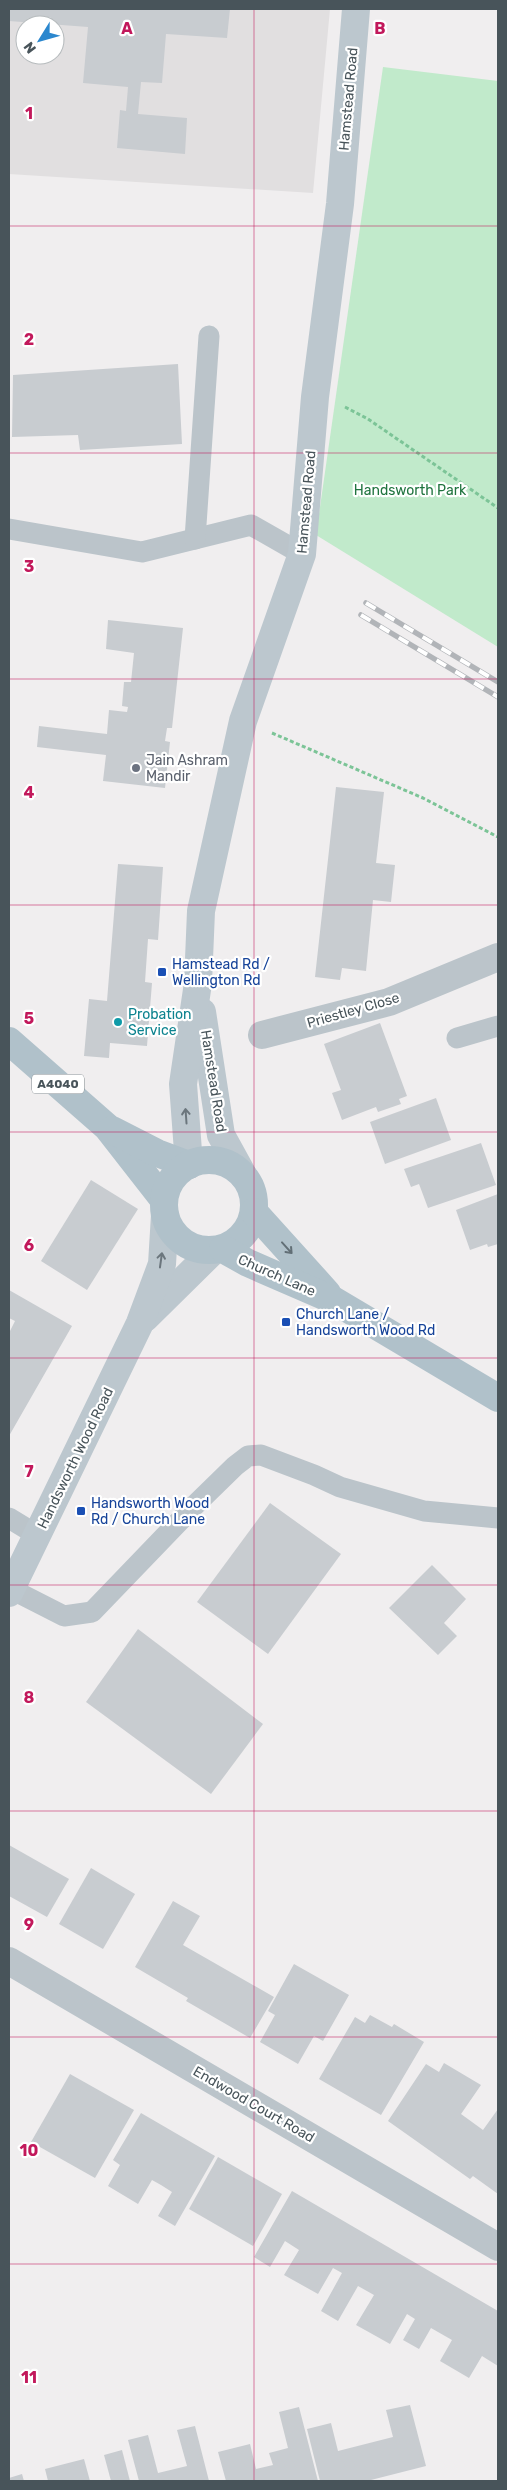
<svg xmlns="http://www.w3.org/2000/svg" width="507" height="2490" font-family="Rubik,sans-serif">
<rect width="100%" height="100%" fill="#f0eeef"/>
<!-- education -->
<path fill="#e1dfe0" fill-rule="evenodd" d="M9 9H330L313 193 9 174ZM25 25H55V55H25Z"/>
<!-- green -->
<path fill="#c1eacb" d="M383 67 498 81V647L316 535Z"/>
<!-- building -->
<g fill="#c8ccd0">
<path d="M9 9H230L227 38 166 34 162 83 141 82 138 114 187 118 185 154 117 148 120 110 126 111 128 87 83 83 88 27 9 21Z"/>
<path d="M178 364 182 444 80 450 78 435 12 437 13 375Z"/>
<path d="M108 620 183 628 172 728H167L165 741 170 742 165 788 103 781 106 755 37 747 39 726 107 734 109 710 127 712 128 707 122 706 124 682H131L134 653 106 649Z"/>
<path d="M336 787 384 792 376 863 395 865 391 902 373 900 366 971 342 968 340 980 315 977Z"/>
<path d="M118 864 163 867 158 940 148 939 145 982 152 983 147 1046 110 1043 109 1058 84 1056 89 999 107 1001Z"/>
<path d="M380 1023 407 1096 399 1099 401 1104 378 1112 376 1107 342 1120 332 1093 341 1090 324 1044Z"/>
<path d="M436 1098 451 1140 385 1164 370 1122Z"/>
<path d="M481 1143 496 1185 428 1208 419 1184 411 1187 404 1169Z"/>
<path d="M91 1180 138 1209 87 1290 41 1261Z"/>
<path d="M498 1194V1244L488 1247 487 1244 470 1250 456 1210Z"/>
<path d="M9 1290 72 1326 9 1436V1333L15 1321 9 1318Z"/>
<path d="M270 1503 341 1554 268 1654 197 1602Z"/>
<path d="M432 1565 466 1599 444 1623 457 1636 438 1655 389 1608Z"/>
<path d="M138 1629 263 1724 211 1794 86 1702Z"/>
<path d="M9 1845 69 1879 47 1917 9 1896Z"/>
<path d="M91 1868 135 1894 103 1949 59 1924Z"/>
<path d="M173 1901 200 1916 183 1945 274 1997 250 2038 186 2001 188 1998 135 1967Z"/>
<path d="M294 1964 349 1995 323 2041 314 2036 298 2064 260 2042 275 2015 268 2011Z"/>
<path d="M370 2015 392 2027 394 2024 424 2042 381 2115 319 2079 355 2017 365 2023Z"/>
<path d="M444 2063 481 2085 461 2114 483 2130 498 2109V2194L473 2176 470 2179 388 2121 426 2064 439 2072Z"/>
<path d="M70 2074 134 2110 95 2178 31 2142Z"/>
<path d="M141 2113 215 2156 175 2226 158 2216 172 2192 161 2185 152 2180 138 2204 108 2186 120 2165 113 2160Z"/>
<path d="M218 2157 282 2194 253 2246 189 2209Z"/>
<path d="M292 2191 498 2311V2366L482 2356 469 2378 440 2361 452 2340 431 2328 419 2349 403 2340 415 2319 407 2314 390 2344 374 2335 356 2325 374 2295 358 2286 338 2321 321 2311 342 2273 333 2268 318 2294 284 2275 299 2250 285 2241 270 2267 254 2257Z"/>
<path d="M410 2405 426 2466 367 2481H320L307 2429 331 2423 338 2451 393 2437 386 2410Z"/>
<path d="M299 2407 318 2481H226L218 2452 250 2444 256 2469 273 2465 269 2453 288 2448 279 2412Z"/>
<path d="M195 2426 209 2481H139L128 2440 148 2435 158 2473 187 2466 177 2430Z"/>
<path d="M122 2450 130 2481H111L104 2455Z"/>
<path d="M84 2459 90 2481H48L45 2469Z"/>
<path d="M22 2474 24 2481H9V2478Z"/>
</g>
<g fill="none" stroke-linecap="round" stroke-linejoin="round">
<!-- path -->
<g stroke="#7cc497" stroke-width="3" stroke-dasharray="4 2.5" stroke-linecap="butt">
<path d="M345 407 368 419 498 508"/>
<path d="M272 733 423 798 498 837"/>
</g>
<!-- lane -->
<g stroke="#bbc4ca" stroke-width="21">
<path d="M9 529 142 552 251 525 302 554"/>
<path d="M195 539 209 336"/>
<path d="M457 1038 498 1026"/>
<path d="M9 1518 37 1535"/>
<path d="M11 1589 64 1616 92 1612 194 1506 235 1466 248 1456 261 1455 314 1475 340 1487 424 1511 498 1518"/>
</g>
<!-- street -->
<g stroke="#bbc4ca" stroke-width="28">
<path d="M262 1035 389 1002 498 957"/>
<path d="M9 1961 498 2247"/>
</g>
<!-- secondary -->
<g stroke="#bcc7ce" stroke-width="28">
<path d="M202 1012 221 1135 243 1175"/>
<path d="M189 1165 183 1084 198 983 201 911 243 721 302 554 315 397 340 204 356 9"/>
<path d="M145 1318 214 1250"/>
<path d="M9 1593 140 1323 162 1264 165 1215"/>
</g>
<!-- primary -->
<g stroke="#b0c1ca" stroke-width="28">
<path d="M9 1041 107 1127 164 1200"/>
<path d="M112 1130 157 1153 189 1165"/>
<circle cx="209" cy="1205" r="45"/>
<path d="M254 1212 327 1293"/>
<path d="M223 1249 248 1263 333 1300 498 1398"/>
</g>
<defs>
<g id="rail">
<path d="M366 603 498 682"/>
<path d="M361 615 498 697"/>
</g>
</defs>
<!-- rail casing -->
<use href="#rail" stroke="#b1b4b8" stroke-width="5.5"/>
<!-- rail -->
<use href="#rail" stroke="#fff" stroke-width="4" stroke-dasharray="11" stroke-linecap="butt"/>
</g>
<!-- one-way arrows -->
<defs><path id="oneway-shaft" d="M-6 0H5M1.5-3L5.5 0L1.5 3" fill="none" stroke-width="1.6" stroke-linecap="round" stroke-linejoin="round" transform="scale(1.25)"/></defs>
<g stroke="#6b767d">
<use href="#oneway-shaft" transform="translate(186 1116) rotate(-94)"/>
<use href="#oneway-shaft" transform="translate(161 1260) rotate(-82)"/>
</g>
<use stroke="#626f76" href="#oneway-shaft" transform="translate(287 1248) rotate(48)"/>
<!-- grid -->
<path fill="none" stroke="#c2185b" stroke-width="1" stroke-opacity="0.55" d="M254 9V2481M9 226H498M9 453H498M9 679H498M9 905H498M9 1132H498M9 1358H498M9 1585H498M9 1811H498M9 2037H498M9 2264H498"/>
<!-- markers -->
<circle fill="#6b7280" stroke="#fff" stroke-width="2" cx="136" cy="768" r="5"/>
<g fill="#1a4fb4" stroke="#fff" stroke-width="2">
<rect x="157" y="967" width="10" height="10" rx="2.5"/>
<rect x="281" y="1317" width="10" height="10" rx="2.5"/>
<rect x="76" y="1506" width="10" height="10" rx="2.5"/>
</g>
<circle fill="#0f9aa8" stroke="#fff" stroke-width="2" cx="118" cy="1022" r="5"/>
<g text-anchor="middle" stroke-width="4.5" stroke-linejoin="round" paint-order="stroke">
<!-- shield labels -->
<rect fill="#fff" stroke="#7f878c" stroke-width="1" x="32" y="1074.5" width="52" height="19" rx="4"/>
<g font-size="12" font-weight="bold" fill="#48545a">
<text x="58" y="1088">A4040</text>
</g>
<!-- street labels -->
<g font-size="14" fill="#48545a" stroke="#fff">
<text transform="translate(348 99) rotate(-85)" y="5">Hamstead Road</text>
<text transform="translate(306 502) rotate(-85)" y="5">Hamstead Road</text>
<text transform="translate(353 1010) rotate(-16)" y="5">Priestley Close</text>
<text transform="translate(214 1081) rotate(81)" y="5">Hamstead Road</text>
<text transform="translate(277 1275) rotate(24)" y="5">Church Lane</text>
<text transform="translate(75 1458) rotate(-64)" y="5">Handsworth Wood Road</text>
<text transform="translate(254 2104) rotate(30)" y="5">Endwood Court Road</text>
</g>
<!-- park labels -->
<g font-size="14" fill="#20743f" stroke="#fff">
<text x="410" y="495">Handsworth Park</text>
</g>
<!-- worship labels -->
<g font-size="14" fill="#5b616d" stroke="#fff" text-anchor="start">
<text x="146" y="765">Jain Ashram<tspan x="146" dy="16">Mandir</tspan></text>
</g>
<!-- transit labels -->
<g font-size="14" fill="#164399" stroke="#fff" text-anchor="start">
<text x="172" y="969">Hamstead Rd /<tspan x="172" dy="16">Wellington Rd</tspan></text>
<text x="296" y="1319">Church Lane /<tspan x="296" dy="16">Handsworth Wood Rd</tspan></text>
<text x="91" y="1508">Handsworth Wood<tspan x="91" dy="16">Rd / Church Lane</tspan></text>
</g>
<!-- culture labels -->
<g font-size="14" fill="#0d838f" stroke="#fff" text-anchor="start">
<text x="128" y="1019">Probation<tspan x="128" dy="16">Service</tspan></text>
</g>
</g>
<g font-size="16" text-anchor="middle" font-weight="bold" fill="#c2185b" stroke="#fff" stroke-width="4.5" stroke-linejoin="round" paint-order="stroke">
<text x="127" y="34">A</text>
<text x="380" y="34">B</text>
<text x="29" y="119">1</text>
<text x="29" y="345">2</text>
<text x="29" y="572">3</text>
<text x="29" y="798">4</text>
<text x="29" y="1024">5</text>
<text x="29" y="1251">6</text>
<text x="29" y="1477">7</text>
<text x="29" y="1703">8</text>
<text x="29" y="1930">9</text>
<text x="29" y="2156">10</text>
<text x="29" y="2383">11</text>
</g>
<!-- border -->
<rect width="507" height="2490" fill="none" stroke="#48545a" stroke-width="20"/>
<!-- north arrow -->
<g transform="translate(40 40) rotate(233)"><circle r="24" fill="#ffffff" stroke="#b6bbbd"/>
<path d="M0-4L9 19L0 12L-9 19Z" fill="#2b87ce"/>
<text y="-8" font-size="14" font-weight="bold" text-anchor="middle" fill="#48545a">N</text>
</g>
</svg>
